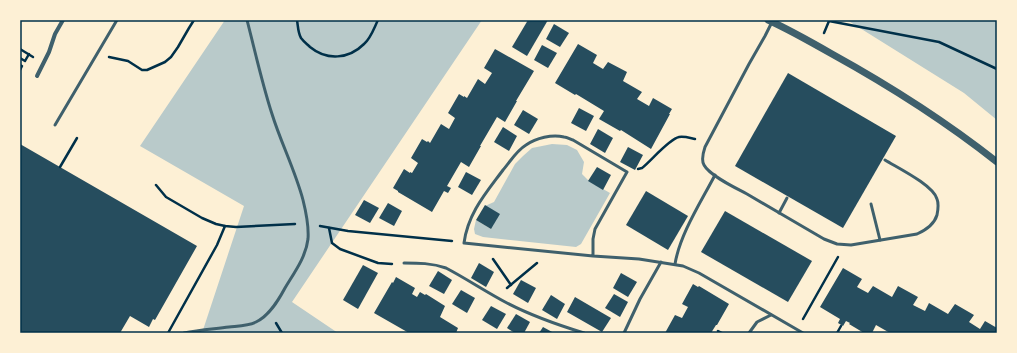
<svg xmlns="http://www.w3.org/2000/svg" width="1017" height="353" font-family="Overpass,sans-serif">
<rect width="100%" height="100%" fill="#fdf0d5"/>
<!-- green -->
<g fill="#b9caca">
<path d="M225 20H482L292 302 338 333H202L244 206 140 146Z"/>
<path d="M847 20H997V120L964 93Z"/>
<path d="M552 144 567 145 577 150 584 162 582 174 589 181 610 193 581 244 576 247 483 237 475 234 474 229 476 220 491 229 485 206 494 202 515 164 523 156 532 148Z"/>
</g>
<!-- building -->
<g fill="#264d5e">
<path d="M528 20H548L527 56 512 47Z"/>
<path d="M554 24 569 33 560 47 546 39Z"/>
<path d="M578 44 597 55 593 63 603 69 608 62 627 72 623 81 642 92 637 99 649 106 653 98 672 109 669 114H670L651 149 621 130 620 131 599 119 604 111 576 94 575 95 555 83Z"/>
<path d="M542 45 557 53 548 68 534 60Z"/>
<path d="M495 49 534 71 516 101H517L505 122 497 117 480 146H481L469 167 461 162 447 186 451 188 448 193 444 191 432 212 398 192V191L393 188 404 169 410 173V172L412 173 418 163 411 158 422 139 427 142 428 141 430 143 441 124 449 129 455 118 448 113 459 94 464 97V96L467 98 478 79 485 84 492 73 484 68Z"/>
<path d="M788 73 896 136 843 228 735 166Z"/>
<path d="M579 108 594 116 586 131 571 123Z"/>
<path d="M523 110 538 119 529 134 514 125Z"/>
<path d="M503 127 517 136 509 151 494 142Z"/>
<path d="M598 129 613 138 605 153 590 144Z"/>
<path d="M20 144 197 246 155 320 153 319 149 327 130 316 120 333H20Z"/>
<path d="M628 147 643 155 635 170 620 162Z"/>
<path d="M597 167 611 175 603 190 588 181Z"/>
<path d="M466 172 481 180 472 195 458 187Z"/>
<path d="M646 191 688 216 668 250 626 225Z"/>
<path d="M364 200 379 208 370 223 355 215Z"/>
<path d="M388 203 402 211 394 226 379 218Z"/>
<path d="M485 205 500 214 491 229 476 220Z"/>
<path d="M725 211 812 261 788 302 701 252Z"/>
<path d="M479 263 494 272 486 287 471 278Z"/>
<path d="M363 265 378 273 358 309 343 300Z"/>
<path d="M843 268 862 279 857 287 868 293 873 286 892 297 898 286 918 297 913 305 925 311 929 303 948 314 955 304 974 315 969 322 980 329 985 321 997 328V333H890L876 325 872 333H864L849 324 850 323 846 321 843 326 838 323 840 319 820 307Z"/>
<path d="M438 271 452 280 444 294 429 286Z"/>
<path d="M621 273 637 282 628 297 613 288Z"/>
<path d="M396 277 415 288 412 294 417 297 420 292 425 295 426 294 445 306 440 317 458 328 456 333H409L374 313 392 282 393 283Z"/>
<path d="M521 280 536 288 528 303 513 294Z"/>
<path d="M693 284 698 287 699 286 729 304 717 325H716L711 333H665L675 315 682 318 688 307 682 304Z"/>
<path d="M461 290 475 298 467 313 452 304Z"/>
<path d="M614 294 628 302 620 317 605 308Z"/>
<path d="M551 295 565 304 557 319 542 310Z"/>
<path d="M575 297 611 318 602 332 567 312Z"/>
<path d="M491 306 506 314 497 329 482 320Z"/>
<path d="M516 314 530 322 524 333H515L507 328Z"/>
<path d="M543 327 554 333H539Z"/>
</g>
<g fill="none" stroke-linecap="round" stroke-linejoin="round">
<!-- path -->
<g stroke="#003049" stroke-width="2.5">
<path d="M297 20C298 26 298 33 301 38 304 42 307 44 310 47 327 61 349 59 364 44 371 38 374 28 378 20"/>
<path d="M829 21 939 42 997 69"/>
<path d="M824 33 829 21"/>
<path d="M20 49 33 57"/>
<path d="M109 57 128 61 142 70H147L165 62 171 57 178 47 189 28 194 20"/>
<path d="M20 58 25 61 29 54"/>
<path d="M20 65 22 66 20 70"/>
<path d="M60 167 77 138"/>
<path d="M638 169 642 168C651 161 669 139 679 137 684 136 690 138 695 139"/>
<path d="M156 185 166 197 202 218 216 224 225 226 236 227 295 224"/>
<path d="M320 226 348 231 452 241"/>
<path d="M329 228 332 243 340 249 378 263 392 264"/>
<path d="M493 259 511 285"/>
<path d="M507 288 537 263"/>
<path d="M803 319 838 257"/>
<path d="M276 323 282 333"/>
<path d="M718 331 722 333"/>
<path d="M168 333 217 245 225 226"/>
<path d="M837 333 841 326"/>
</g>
<!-- service -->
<g stroke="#3f606c" stroke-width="3">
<path d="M772 22 765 36 749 64 705 147C703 153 701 160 704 165 710 176 736 188 747 194 773 209 798 224 824 239L837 244 851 245 917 234C926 230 934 225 937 215 938 210 939 204 937 199 933 185 898 168 885 160"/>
<path d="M55 125 117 20"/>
<path d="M871 204 880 240"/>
<path d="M779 213 787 198"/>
<path d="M593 256V239L595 229 627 172 573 140C570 139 567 137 564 137 552 134 536 138 526 145 516 151 510 162 503 170 486 193 468 213 464 243L593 256 639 259 683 266 699 273 803 333"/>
<path d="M404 263C418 263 432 263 446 268 467 279 486 292 507 303 532 316 558 325 584 333"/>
<path d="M675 264C680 234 701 202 715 175"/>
<path d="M184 333C199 330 214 329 229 327 238 326 248 326 256 322 269 316 278 301 285 288 294 273 306 257 308 239 309 226 306 212 303 200 295 170 281 143 272 114 262 83 255 51 247 20"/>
<path d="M624 333 640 299 661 262"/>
<path d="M749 333 757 322 771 315"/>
</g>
<!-- minor -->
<path stroke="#3f606c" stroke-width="4" d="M37 76 49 52 55 34 63 20"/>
<!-- tertiary -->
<path stroke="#3f606c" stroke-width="7" d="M768 20C790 30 811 42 832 54 890 86 945 121 997 162"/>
</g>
<!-- border -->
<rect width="1017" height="353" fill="none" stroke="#fdf0d5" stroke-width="42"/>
<rect x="21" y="21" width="975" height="311" fill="none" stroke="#003049" stroke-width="1.5"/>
</svg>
